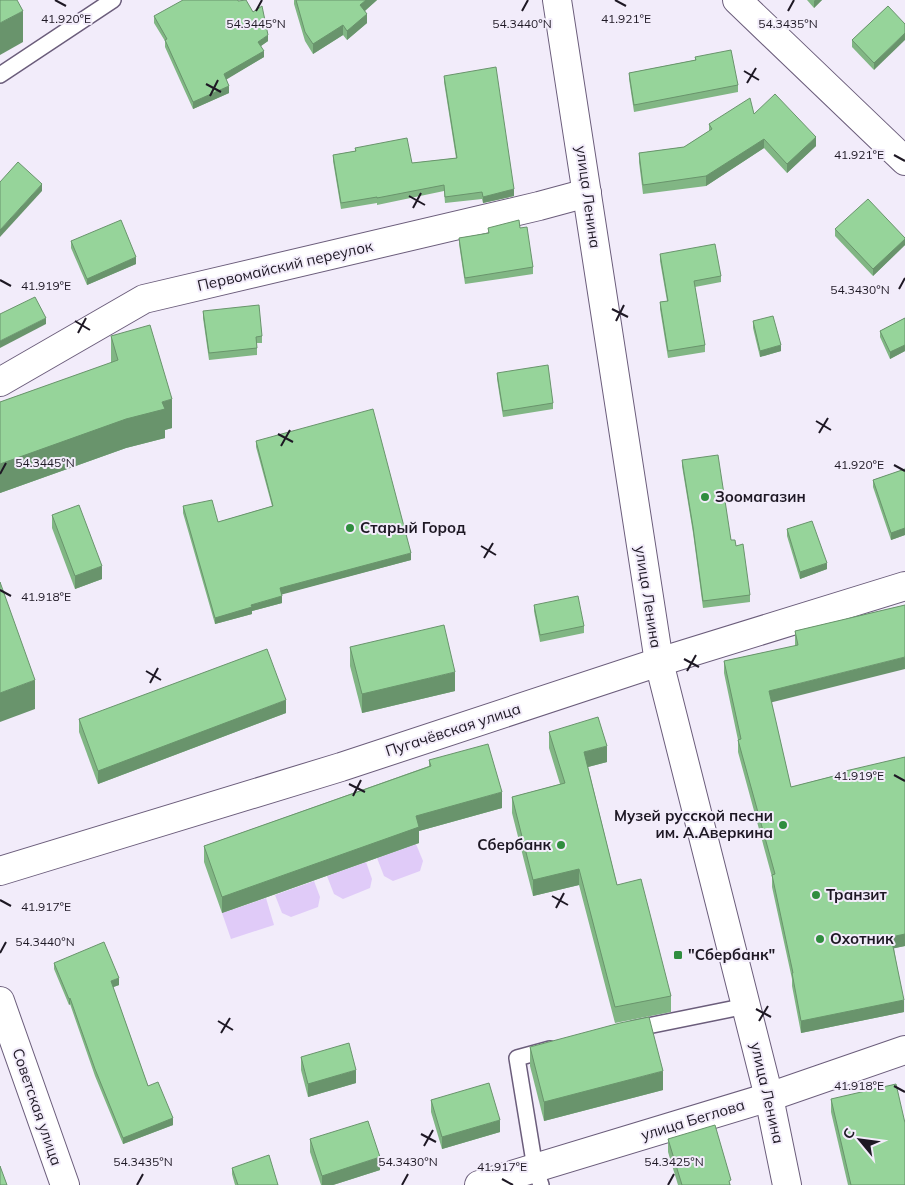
<svg xmlns="http://www.w3.org/2000/svg" width="905" height="1185" font-family="Mulish,sans-serif">
<rect width="100%" height="100%" fill="#f2ecfa"/>
<!-- green -->
<g fill="#e0cbf8">
<path d="M416 844 423 861 420 871 393 881 384 876 377 858Z"/>
<path d="M366 862 372 879 370 888 343 899 334 894 327 876Z"/>
<path d="M314 881 320 897 318 907 291 917 282 913 275 895Z"/>
<path d="M266 898 274 925 231 939 222 913Z"/>
</g>
<g fill="none" stroke-linecap="round" stroke-linejoin="round">
<defs>
<g id="lane">
<path d="M0 75 113 0"/>
<path d="M633 1029 746 1006"/>
<path d="M541 1185 535 1168 517 1058 550 1049"/>
</g>
<g id="street">
<path d="M0 382 144 299 539 206 587 193"/>
<path d="M479 1185 769 1097 905 1050"/>
</g>
<g id="secondary">
<path d="M557 0 659 662 769 1097 787 1185"/>
<path d="M737 0 905 161"/>
<path d="M0 871 341 767 659 662 905 586"/>
<path d="M0 1001 65 1185"/>
</g>
</defs>
<!-- lane casing -->
<use href="#lane" stroke="#6b5d7b" stroke-width="18"/>
<!-- street casing -->
<use href="#street" stroke="#6b5d7b" stroke-width="30"/>
<!-- secondary casing -->
<use href="#secondary" stroke="#6b5d7b" stroke-width="30"/>
<!-- lane -->
<use href="#lane" stroke="#fff" stroke-width="15"/>
<!-- street -->
<use href="#street" stroke="#fff" stroke-width="28"/>
<!-- secondary -->
<use href="#secondary" stroke="#fff" stroke-width="28"/>
</g>
<!-- wall -->
<g fill="#81b684">
<path d="M294 0H377L365 11 367 23 347 40 343 35 313 54 305 41 294 4Z"/>
<path d="M807 0H822L814 8Z"/>
<path d="M888 6 874 70 852 47V40Z"/>
<path d="M154 16 268 41 261 46 264 57 226 79 229 93 193 109 165 47V41L154 23Z"/>
<path d="M695 57 738 85V92L634 112 629 79V73L695 60Z"/>
<path d="M444 76 514 196 483 203 482 199 445 203 444 191 377 205V203L341 209 333 161V155L355 151V148L412 163 456 158 444 82Z"/>
<path d="M754 114 816 146 787 173 764 148 706 186 643 194 639 162V153L684 147 709 131V124Z"/>
<path d="M488 228H520L533 267V274L465 284 459 244V238L488 233Z"/>
<path d="M835 229 905 238V245L873 276 835 236Z"/>
<path d="M71 241 136 264 87 285 71 248Z"/>
<path d="M660 254 721 276V282L695 287 705 345V352L668 358 660 309V302L667 301 660 261Z"/>
<path d="M203 311 262 336V343H257V355L209 360 203 318Z"/>
<path d="M905 318V351L890 359 880 337V331Z"/>
<path d="M753 321 781 351 760 357 753 328Z"/>
<path d="M111 336 172 428 165 430V438L126 448 0 493V402L111 363Z"/>
<path d="M497 373 553 403V409L503 417 497 379Z"/>
<path d="M256 441 411 560 281 594 282 603 252 611V614L215 624 183 513V506L218 522 272 506 256 447Z"/>
<path d="M682 460 731 540 736 546 750 595V602L703 608 693 533 682 466Z"/>
<path d="M905 469V535L891 540 873 487V480Z"/>
<path d="M52 515 102 579 75 589 52 528Z"/>
<path d="M787 529 827 569 800 579 787 536Z"/>
<path d="M534 605 584 626V633L540 642 534 611Z"/>
<path d="M905 605 771 702 791 787 905 757V946L894 948 904 1012 801 1033 792 986V979L772 887V877L738 752V740L724 673V661L795 646V631Z"/>
<path d="M350 647 455 691 362 713 350 666Z"/>
<path d="M286 713 98 784 79 732V719Z"/>
<path d="M549 732 607 762 588 767 617 885 671 996V1012L615 1023 579 885 533 896 512 813V797L560 784 549 748Z"/>
<path d="M429 760 502 808 419 831V843L222 913 204 862V846L429 766Z"/>
<path d="M54 963 119 985 113 987 148 1086 173 1125 123 1144 95 1076 70 1004 69 1005 54 969Z"/>
<path d="M530 1047 663 1090 544 1121 530 1066Z"/>
<path d="M301 1057 356 1083 308 1097 301 1070Z"/>
<path d="M831 1099 905 1185H848L831 1112Z"/>
<path d="M431 1100 500 1132 442 1149 431 1112Z"/>
<path d="M310 1139 380 1170 333 1185H321L310 1152Z"/>
<path d="M668 1139 731 1185H678L668 1152Z"/>
<path d="M232 1168 278 1185H235L232 1174Z"/>
</g>
<!-- shaded-wall -->
<g fill="#69946c">
<path d="M366 0H377L360 15V5Z"/>
<path d="M815 0H822L814 8V1Z"/>
<path d="M23 11V42L0 55V23Z"/>
<path d="M367 14V23L347 40V31Z"/>
<path d="M343 25V35L313 54V44Z"/>
<path d="M905 33V40L874 70V63Z"/>
<path d="M268 35V41L258 48V42Z"/>
<path d="M264 51V57L224 81V74Z"/>
<path d="M229 86V93L193 109V102Z"/>
<path d="M816 137V146L787 173V164Z"/>
<path d="M764 139V148L706 186V176Z"/>
<path d="M42 184V191L0 237V230Z"/>
<path d="M514 189V196L483 203V197Z"/>
<path d="M905 239V245L873 276V269Z"/>
<path d="M136 257V264L87 285V279Z"/>
<path d="M46 318V324L0 348V341Z"/>
<path d="M781 345V351L760 357V351Z"/>
<path d="M905 345V351L890 359V352Z"/>
<path d="M172 399V428L165 430V438L126 448 0 493V464L162 402Z"/>
<path d="M905 528V535L891 540V533Z"/>
<path d="M411 553V560L280 595V588Z"/>
<path d="M827 563V569L800 579V572Z"/>
<path d="M102 566V579L75 589V576Z"/>
<path d="M282 596V603L252 611V614L215 624V618L251 605Z"/>
<path d="M905 657V669L769 703V691Z"/>
<path d="M455 672V691L362 713V694Z"/>
<path d="M35 680V709L0 722V693Z"/>
<path d="M286 700V713L98 784V771Z"/>
<path d="M607 746V762L584 768V752Z"/>
<path d="M502 792V808L419 831V843L222 913V897L416 816Z"/>
<path d="M579 869V885L533 896V880Z"/>
<path d="M905 934V946L891 949V937Z"/>
<path d="M119 978V985L111 988V981Z"/>
<path d="M70 998V1004L69 1005V999Z"/>
<path d="M904 1000V1012L801 1033V1021Z"/>
<path d="M356 1070V1083L308 1097V1084Z"/>
<path d="M663 1071V1090L544 1121V1102Z"/>
<path d="M173 1118V1125L123 1144V1138Z"/>
<path d="M500 1120V1132L442 1149V1137Z"/>
<path d="M380 1157V1170L333 1185H322V1176Z"/>
</g>
<!-- building -->
<g fill="#96d49a" stroke="#69946c">
<path d="M0 0H17L23 11 0 23Z"/>
<path d="M183 0H238V1L246 0 253 12 262 6 268 35 258 42 264 51 224 74 229 86 193 102 165 40 167 39 154 16Z"/>
<path d="M296 0H366L360 5 367 14 347 31 343 25 313 44 305 32Z"/>
<path d="M888 6 905 24V33L874 63 852 40Z"/>
<path d="M731 50 738 85 634 105 629 73 696 60 695 57Z"/>
<path d="M496 67 514 189 483 197 482 192 445 197 444 185 377 198V197L341 203 333 155 356 151 355 148 407 138 412 163 457 158 444 76Z"/>
<path d="M775 94 816 137 787 164 764 139 706 176 643 185 639 153 684 147 712 129 709 124 750 98 754 114Z"/>
<path d="M18 162 42 184 0 230V182Z"/>
<path d="M868 199 905 238V239L873 269 835 229Z"/>
<path d="M121 220 136 257 87 279 71 241Z"/>
<path d="M519 220 520 228 527 227 533 267 465 278 459 238 489 233 488 228Z"/>
<path d="M715 244 721 276 694 281 705 345 668 351 660 302 668 301 660 254Z"/>
<path d="M35 297 46 318 0 341V314Z"/>
<path d="M259 305 262 336 256 337 257 348 209 353 203 311Z"/>
<path d="M773 316 781 345 760 351 753 321Z"/>
<path d="M905 318V345L890 352 880 331Z"/>
<path d="M150 325 172 399 162 402 165 409 126 419 0 464V402L118 360 111 336Z"/>
<path d="M548 365 553 403 503 411 497 373Z"/>
<path d="M373 409 411 553 280 588 282 596 251 605 252 607 215 618 183 506 212 500 218 522 273 506 256 441Z"/>
<path d="M718 455 731 540H735L736 546 743 544 750 595 703 601 693 527 682 460Z"/>
<path d="M905 469V528L891 533 873 480Z"/>
<path d="M79 505 102 566 75 576 52 515Z"/>
<path d="M812 521 827 563 800 572 787 529Z"/>
<path d="M0 582 35 680 0 693Z"/>
<path d="M578 596 584 626 540 635 534 605Z"/>
<path d="M905 605V657L769 691 791 787 838 775 837 773 905 757V934L891 937 904 1000 801 1021 792 973H793L772 875 775 874 738 740 741 739 724 661 798 645 795 631Z"/>
<path d="M444 625 455 672 362 694 350 647Z"/>
<path d="M267 649 286 700 98 771 79 719Z"/>
<path d="M598 717 607 746 584 752 617 885 641 879 671 996 615 1007 579 869 533 880 512 797 565 783 549 732Z"/>
<path d="M488 744 502 792 416 816 419 827 222 897 204 846 431 766 429 760Z"/>
<path d="M104 942 119 978 111 981 148 1086 158 1082 173 1118 123 1138 95 1069 70 998 69 999 54 963Z"/>
<path d="M649 1017 663 1071 544 1102 530 1047 620 1023Z"/>
<path d="M349 1043 356 1070 308 1084 301 1057Z"/>
<path d="M489 1083 500 1120 442 1137 431 1100Z"/>
<path d="M896 1084 905 1123V1185H851L831 1099Z"/>
<path d="M368 1121 380 1157 322 1176 310 1139Z"/>
<path d="M715 1125 731 1180 729 1181 730 1185H682L668 1139Z"/>
<path d="M269 1155 278 1185H238L232 1168Z"/>
<path d="M0 1166 7 1185H0Z"/>
</g>
<!-- ticks -->
<path fill="none" stroke="#1e1824" stroke-width="2" d="M55 0 66 6M615 0 626 6M256 11 262 0M522 11 528 0M788 11 794 0M744 71 759 80M747 83 756 68M206 84 221 92M210 96 218 80M894 155 905 161M409 196 425 205M413 208 421 193M0 280 11 286M899 289 905 278M612 309 628 317M75 321 90 330M616 321 624 305M78 333 86 318M816 421 831 430M819 433 828 418M278 434 293 442M281 446 290 430M894 465 905 471M0 474 6 463M481 546 496 555M484 558 493 543M0 590 11 596M684 659 699 667M146 671 161 680M687 671 696 655M150 683 158 668M894 775 905 781M349 784 365 792M353 796 361 780M552 896 568 905M0 900 11 906M556 908 564 893M0 953 6 942M756 1009 771 1017M218 1021 233 1030M759 1021 768 1006M221 1033 230 1018M894 1086 905 1092M421 1134 436 1142M424 1146 433 1130M502 1179 513 1185M137 1185 143 1174M402 1185 408 1174M668 1185 674 1174"/>
<!-- markers -->
<g fill="#308d3f" stroke="#f2ecfa" stroke-width="2">
<circle cx="705" cy="497" r="5"/>
<circle cx="350" cy="528" r="5"/>
<circle cx="783" cy="825" r="5"/>
<circle cx="561" cy="845" r="5"/>
<circle cx="816" cy="895" r="5"/>
<circle cx="820" cy="939" r="5"/>
<rect x="673" y="950" width="10" height="10" rx="2.5"/>
</g>
<g text-anchor="middle" stroke-width="4" stroke-linejoin="round" paint-order="stroke">
<!-- street labels -->
<g font-size="15" fill="#1e1824" stroke="#f2ecfa">
<text transform="translate(588 197) rotate(82)" y="5">улица Ленина</text>
<text transform="translate(285 266) rotate(-13)" y="5">Первомайский переулок</text>
<text transform="translate(648 597) rotate(81)" y="5">улица Ленина</text>
<text transform="translate(453 730) rotate(-18)" y="5">Пугачёвская улица</text>
<text transform="translate(767 1093) rotate(77)" y="5">улица Ленина</text>
<text transform="translate(37 1107) rotate(71)" y="5">Советская улица</text>
<text transform="translate(693 1120) rotate(-17)" y="5">улица Беглова</text>
</g>
<!-- poi labels -->
<g font-size="15" font-weight="bold" fill="#1e1824" stroke="#f2ecfa" text-anchor="start">
<text x="715" y="502">Зоомагазин</text>
<text x="360" y="533">Старый Город</text>
<text x="773" y="821" text-anchor="end">Музей русской песни<tspan x="773" dy="17">им. А.Аверкина</tspan></text>
<text x="551" y="850" text-anchor="end">Сбербанк</text>
<text x="826" y="900">Транзит</text>
<text x="830" y="944">Охотник</text>
<text x="688" y="960">"Сбербанк"</text>
</g>
</g>
<g font-size="12" text-anchor="middle" fill="#1e1824" stroke="#f2ecfa" stroke-width="4" stroke-linejoin="round" paint-order="stroke">
<text x="66" y="23">41.920°E</text>
<text x="626" y="23">41.921°E</text>
<text x="256" y="28">54.3445°N</text>
<text x="522" y="28">54.3440°N</text>
<text x="788" y="28">54.3435°N</text>
<text x="859" y="159">41.921°E</text>
<text x="46" y="290">41.919°E</text>
<text x="860" y="294">54.3430°N</text>
<text x="45" y="467">54.3445°N</text>
<text x="859" y="469">41.920°E</text>
<text x="46" y="601">41.918°E</text>
<text x="859" y="780">41.919°E</text>
<text x="46" y="911">41.917°E</text>
<text x="45" y="946">54.3440°N</text>
<text x="859" y="1090">41.918°E</text>
<text x="143" y="1166">54.3435°N</text>
<text x="408" y="1166">54.3430°N</text>
<text x="674" y="1166">54.3425°N</text>
<text x="502" y="1171">41.917°E</text>
</g>
<!-- north arrow -->
<g transform="translate(860 1140) rotate(299)" stroke="#f2ecfa" stroke-width="4" paint-order="stroke">
<path d="M0-4L9 19L0 12L-9 19Z" fill="#1e1824"/>
<text y="-8" font-size="14" font-weight="bold" text-anchor="middle" fill="#1e1824">С</text>
</g>
</svg>
